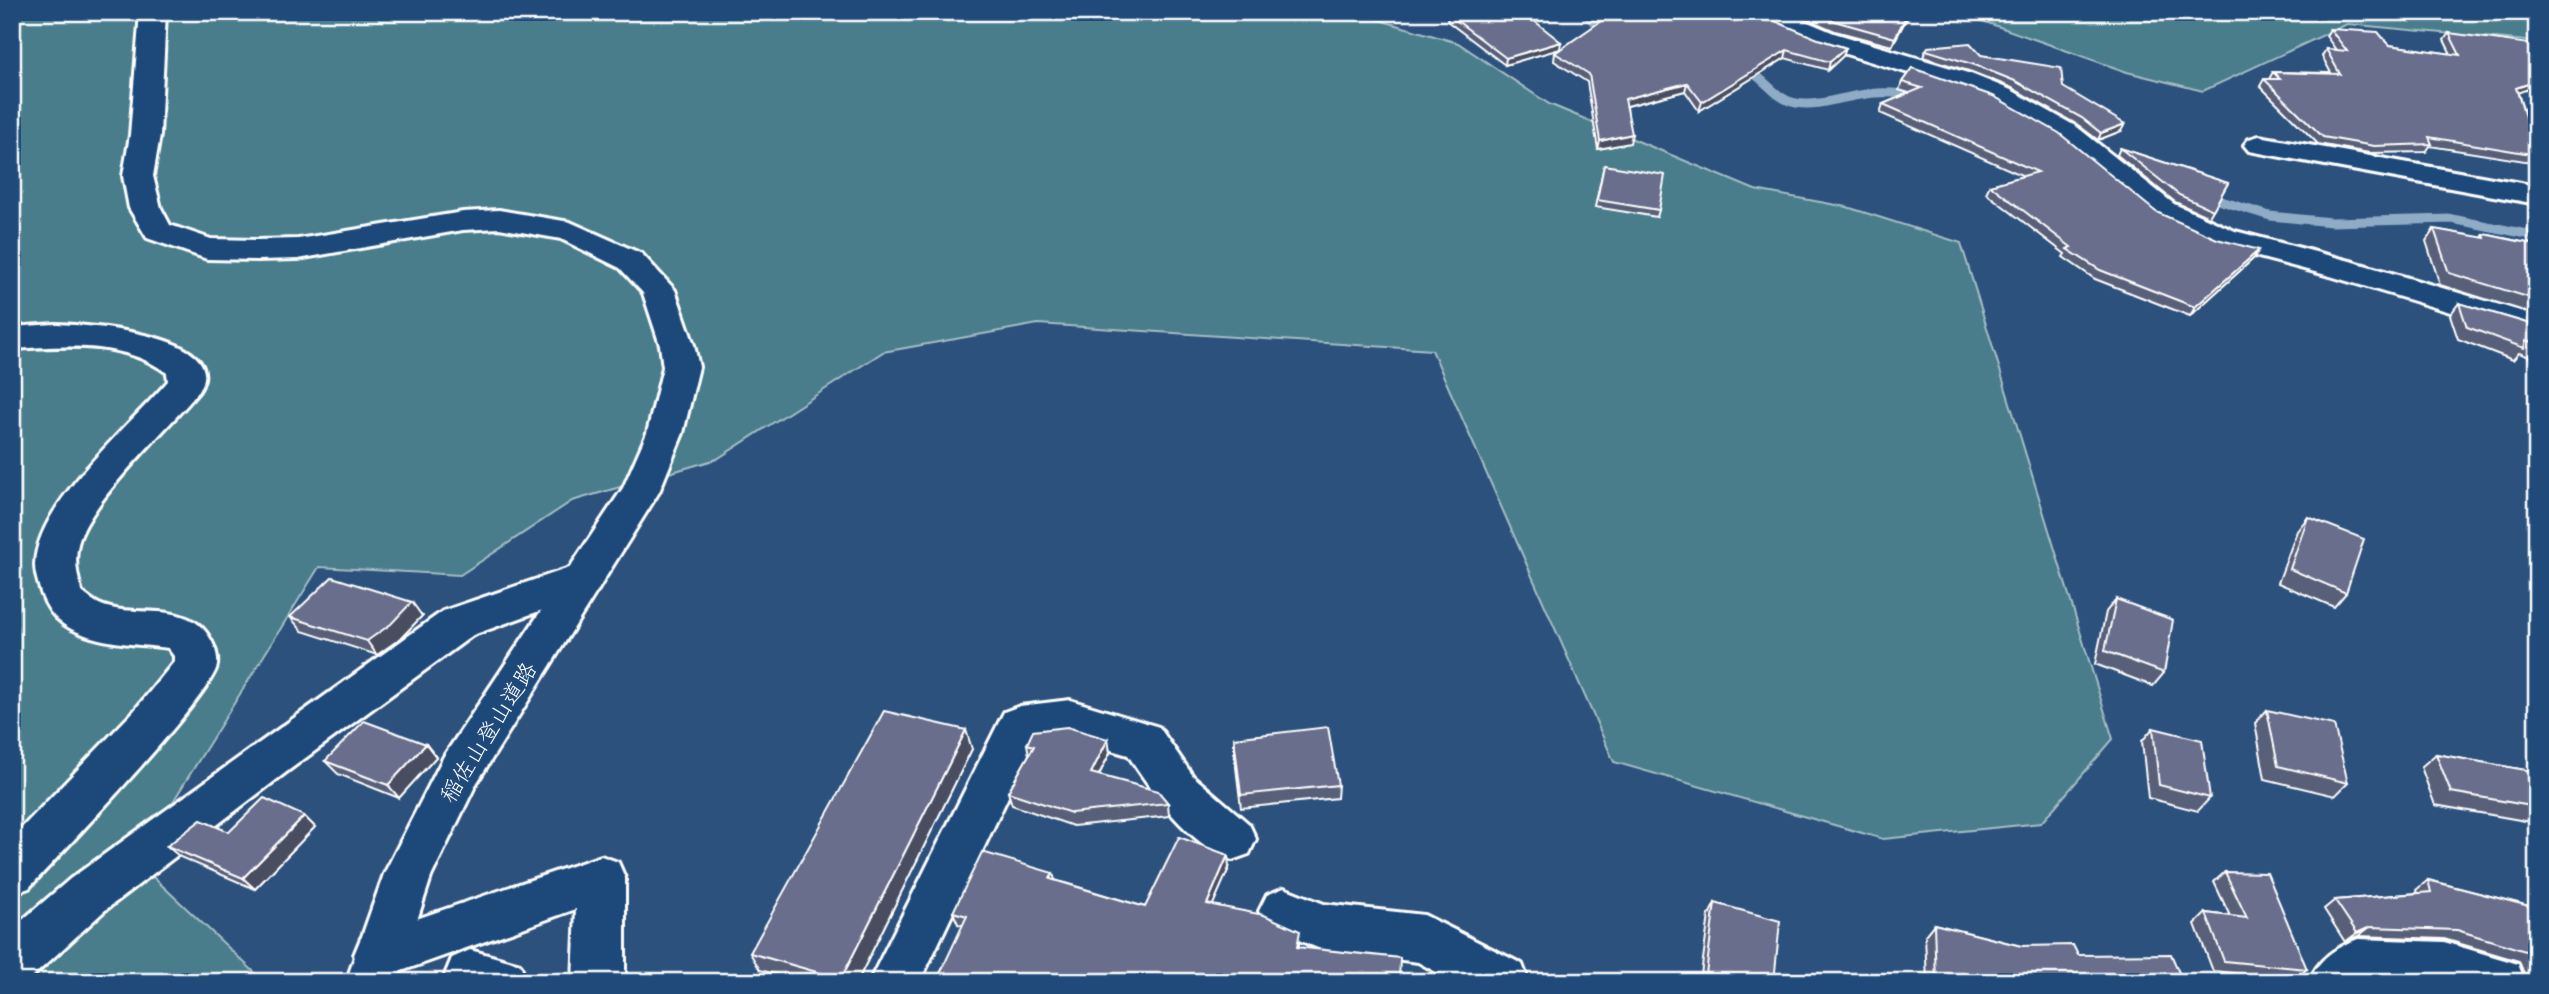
<svg xmlns="http://www.w3.org/2000/svg" width="2549" height="994" font-family="'Patrick Hand','Klee One',sans-serif">
<rect width="100%" height="100%" fill="#2d517d"/>
<filter id="ink" filterUnits="userSpaceOnUse"><feTurbulence type="fractalNoise" baseFrequency=".0143" numOctaves="2"/><feDisplacementMap in="SourceGraphic" scale="14" xChannelSelector="R" yChannelSelector="G"/><feConvolveMatrix kernelMatrix="1 2 1 2 8 2 1 2 1" color-interpolation-filters="sRGB"/></filter>
<g filter="url(#ink)">
<!-- green -->
<g fill="#487d8b" stroke="#a4bec5" stroke-width="2">
<path d="M12 12H1352L1458 43 1549 104 1755 190 1847 207 1961 243 2113 739 2041 823 1883 839 1614 762 1432 350 1038 324 883 352 717 459 572 501 460 575 319 567 136 861 265 982H12Z"/>
<path d="M1957 12H2537V42L2347 24 2203 91 2127 72Z"/>
</g>
<g fill="none" stroke-linecap="round" stroke-linejoin="round">
<!-- stream -->
<g stroke="#8eacc6" stroke-width="9">
<path d="M1583 12 1601 28 1611 32"/>
<path d="M1743 67C1763 75 1774 99 1796 103 1817 107 1839 98 1860 95 1881 91 1903 93 1924 97"/>
<path d="M2205 196 2270 216 2331 222 2452 219 2537 236"/>
</g>
<defs>
<g id="minor">
<path d="M1748 12H1784L1834 33 1971 74 2011 90 2077 127 2174 204 2235 231 2354 262 2537 316V338L2330 276 2213 245 2152 218 2057 139 1991 102 1951 86 1816 45 1752 18Z"/>
<path d="M2259 136 2537 186V204L2249 151 2244 145 2249 139Z"/>
<path d="M55 324C84 325 234 334 199 391 168 429 89 501 78 544 74 562 77 576 82 592 87 596 93 601 99 604 127 617 166 605 193 621 207 628 219 650 217 665 214 694 58 856 29 888L12 894V838L134 711 174 662V656L168 648C139 644 104 644 78 632 56 623 45 608 39 586 37 579 35 572 35 565 36 504 130 426 168 381L167 373C123 340 64 346 12 349V327Z"/>
<path d="M584 563 598 568 604 579 598 590 473 635 289 770 104 911 30 979 12 982V929L70 879 443 611Z"/>
<path d="M1070 700 1159 727 1193 776 1249 824 1256 839 1249 854 1232 860C1187 843 1154 794 1128 755L1070 738 1034 742 920 982H869L1004 712 1020 706Z"/>
<path d="M601 856 618 862 625 878V982H573L576 909 379 979 361 972 354 955 361 938Z"/>
<path d="M1284 888 1324 904 1424 915 1522 964 1529 982H1454L1418 962 1323 950 1267 927 1259 911 1267 895Z"/>
<path d="M2358 939 2444 942 2518 964 2525 982H2309C2318 959 2335 948 2358 939Z"/>
<path d="M470 950 520 964 527 982H447L445 975 452 958Z"/>
</g>
<path id="tertiary" d="M140 12H166L160 135 153 176 161 208 170 225 211 239 257 240 298 239 463 212 499 210 570 222 642 254 675 290 694 345 699 367 683 433 659 492 476 784 431 877 397 982H346L384 874 444 756 623 488 647 433 663 367 660 345 643 293 620 268 561 239 499 228 463 230 298 259 257 260 207 259 147 238 129 208 123 176 130 135Z"/>
</defs>
<!-- minor casing -->
<use href="#minor" stroke="#fff" stroke-width="6"/>
<!-- tertiary casing -->
<use href="#tertiary" stroke="#fff" stroke-width="6"/>
<!-- minor -->
<use href="#minor" fill="#1f4a7a" fill-rule="evenodd"/>
<!-- tertiary -->
<use href="#tertiary" fill="#1f4a7a" fill-rule="evenodd"/>
</g>
<!-- wall -->
<g fill="#595f78" stroke="#fff" stroke-width="2">
<path d="M1791 12H1909L1892 46 1835 31Z"/>
<path d="M1448 14 1560 49 1505 65 1447 21Z"/>
<path d="M2330 29 2389 45 2451 54 2444 40 2449 33 2518 93 2537 155 2531 162 2430 146 2426 152 2369 153 2318 144 2260 86 2264 79H2269L2273 72 2331 73 2322 56 2326 49 2336 50 2326 36Z"/>
<path d="M1818 39 1846 48 1843 56 1828 70 1785 58 1699 111 1685 91 1627 106 1630 143 1598 149 1587 82 1554 61 1555 53Z"/>
<path d="M1926 50 1981 55 2121 131 2098 140 2078 125 2012 88 1972 72 1923 57Z"/>
<path d="M1912 68 2156 212 2254 258 2190 316 2095 279 2063 257 2065 254 1986 193 1990 185 2024 176 1880 113 1883 104 1909 93 1899 90 1902 82Z"/>
<path d="M2120 148 2228 183 2209 217 2175 202 2117 155Z"/>
<path d="M1604 165 1659 210 1657 217 1595 207Z"/>
<path d="M2434 229 2482 238 2484 234 2537 245V315L2440 285 2426 241Z"/>
<path d="M2459 303 2537 326V360L2519 353 2513 360 2458 339 2450 315Z"/>
<path d="M2308 517 2346 593 2334 607 2278 583 2297 531Z"/>
<path d="M2116 599 2164 673 2153 686 2095 664 2106 612Z"/>
<path d="M422 616 401 638 377 655 302 631 290 617Z"/>
<path d="M2267 710 2348 783 2335 796 2265 779 2255 723Z"/>
<path d="M2153 728 2210 798 2198 811 2148 798 2142 741Z"/>
<path d="M1234 738 1338 785 1337 798 1241 808 1234 751Z"/>
<path d="M1108 739 1110 753 1099 775 1168 803 1169 816 1073 826 1012 805 1008 792 1029 755 1027 744Z"/>
<path d="M426 744 436 757 399 798 338 774 325 761Z"/>
<path d="M972 749 857 982H802L760 970 750 953Z"/>
<path d="M2436 754 2537 772V823L2435 805 2421 767Z"/>
<path d="M304 816 315 827 255 889 180 857 167 846Z"/>
<path d="M1229 868 1212 905 1299 943V947L963 925 958 924 953 912 1053 873 1055 880 1145 907Z"/>
<path d="M2225 872 2307 969 2295 979 2213 971 2195 924 2206 913 2230 916 2214 882Z"/>
<path d="M2428 880 2537 908V982H2449L2457 976H2525L2519 961 2444 939 2358 936 2345 942 2324 909 2335 900 2417 893 2416 890Z"/>
<path d="M1715 903 1774 982H1700L1709 915Z"/>
<path d="M1934 924 2021 946 2078 955 2183 982H1927L1925 935Z"/>
</g>
<!-- shaded-wall -->
<g fill="#484d61" stroke="#fff" stroke-width="2">
<path d="M1909 12 1907 18 1892 46 1895 38Z"/>
<path d="M1561 42 1560 49 1505 65 1506 58Z"/>
<path d="M1846 48 1843 56 1828 70 1830 62Z"/>
<path d="M1787 50 1785 58 1699 111 1702 102Z"/>
<path d="M2537 81V86L2511 95 2516 88Z"/>
<path d="M1687 83 1685 91 1623 107 1625 99Z"/>
<path d="M2125 124 2121 131 2098 140 2101 133Z"/>
<path d="M1632 134 1630 143 1598 149 1600 141Z"/>
<path d="M2259 250 2254 258 2190 316 2195 307Z"/>
<path d="M412 602 422 616 401 638 377 655 367 641Z"/>
<path d="M966 730 972 749 857 982H843L841 979Z"/>
<path d="M1108 739 1110 753 1093 786 1091 773Z"/>
<path d="M426 744 436 757 399 798 388 785Z"/>
<path d="M304 816 315 827 255 889 243 878Z"/>
<path d="M1228 855 1229 868 1208 916 1207 904Z"/>
<path d="M2370 927 2358 936 2345 942 2357 933Z"/>
</g>
<!-- building -->
<g fill="#676e8b" stroke="#fff" stroke-width="2">
<path d="M1457 12H1523L1561 42 1506 58 1448 14Z"/>
<path d="M1614 12H1753L1818 39 1846 48 1830 62 1787 50 1702 102 1687 83 1625 99 1632 134 1600 141 1589 74 1555 53Z"/>
<path d="M1813 12H1908L1895 38 1838 22Z"/>
<path d="M2330 29 2378 32 2389 45 2460 55 2449 33 2537 45V81L2516 88 2537 155 2429 137 2432 144 2374 146 2323 137 2264 79H2280L2273 72 2340 74 2326 49 2347 51Z"/>
<path d="M1970 43 1981 55 2061 68 2063 87 2125 124 2101 133 2082 118 2015 81 1975 65 1926 50 1928 47Z"/>
<path d="M1912 68 1993 96 2059 133 2156 212 2217 239 2259 250 2195 307 2100 270 2067 249 2071 247 1990 185 2038 172 1883 104 1922 88 1902 82Z"/>
<path d="M2120 148 2228 183 2213 210 2179 195Z"/>
<path d="M1604 165 1665 175 1659 210 1597 200Z"/>
<path d="M2434 229 2485 238 2484 234 2537 245V300L2449 273Z"/>
<path d="M2459 303 2537 326V344L2526 340 2524 348 2467 327Z"/>
<path d="M2308 517 2364 539 2346 593 2290 569Z"/>
<path d="M332 577 412 602 391 624 367 641 290 617Z"/>
<path d="M2116 599 2173 620 2164 673 2105 651Z"/>
<path d="M2267 710 2334 725 2348 783 2278 766Z"/>
<path d="M884 711 966 730 841 979 750 953Z"/>
<path d="M364 721 426 744 388 785 325 761Z"/>
<path d="M1067 727 1108 739 1091 773 1158 791 1168 803 1071 813 1008 792 1034 746 1027 744 1033 731Z"/>
<path d="M1328 727 1338 785 1241 795 1234 738Z"/>
<path d="M2153 728 2202 740 2210 798 2159 785Z"/>
<path d="M2436 754 2537 772V807L2451 792Z"/>
<path d="M264 798 304 816 243 878 167 846 201 820 229 832Z"/>
<path d="M1179 837 1228 855 1207 904 1264 915 1300 931 1297 947 1400 958 1399 982H936L967 916 953 912 982 852 1053 873 1050 879 1145 907Z"/>
<path d="M2225 872 2267 873 2307 969 2224 961 2206 913 2247 918Z"/>
<path d="M2428 880 2537 908V963L2532 953 2457 930 2370 927 2357 933 2335 900 2431 892Z"/>
<path d="M1715 903 1780 921 1774 982H1730L1706 974Z"/>
<path d="M1934 924 2021 946 2073 945 2078 955 2171 954 2183 982H1936Z"/>
<path d="M1804 975 1823 982H1802Z"/>
<path d="M2457 976H2537V982H2459Z"/>
</g>
</g>
<g text-anchor="middle" stroke-width="5" stroke-linejoin="round" paint-order="stroke">
<!-- street labels -->
<g font-size="23" fill="#fff" stroke="#1f4a7a">
<text transform="translate(488 732) rotate(-58)" y="8">稲佐山登山道路</text>
</g>
</g>
<!-- margin -->
<rect width="2549" height="994" fill="none" stroke="#1f4a7a" stroke-width="42"/>
<rect x="21" y="21" width="2507" height="952" fill="none" stroke="#fff" stroke-width="2.5" filter="url(#ink)"/>
</svg>
